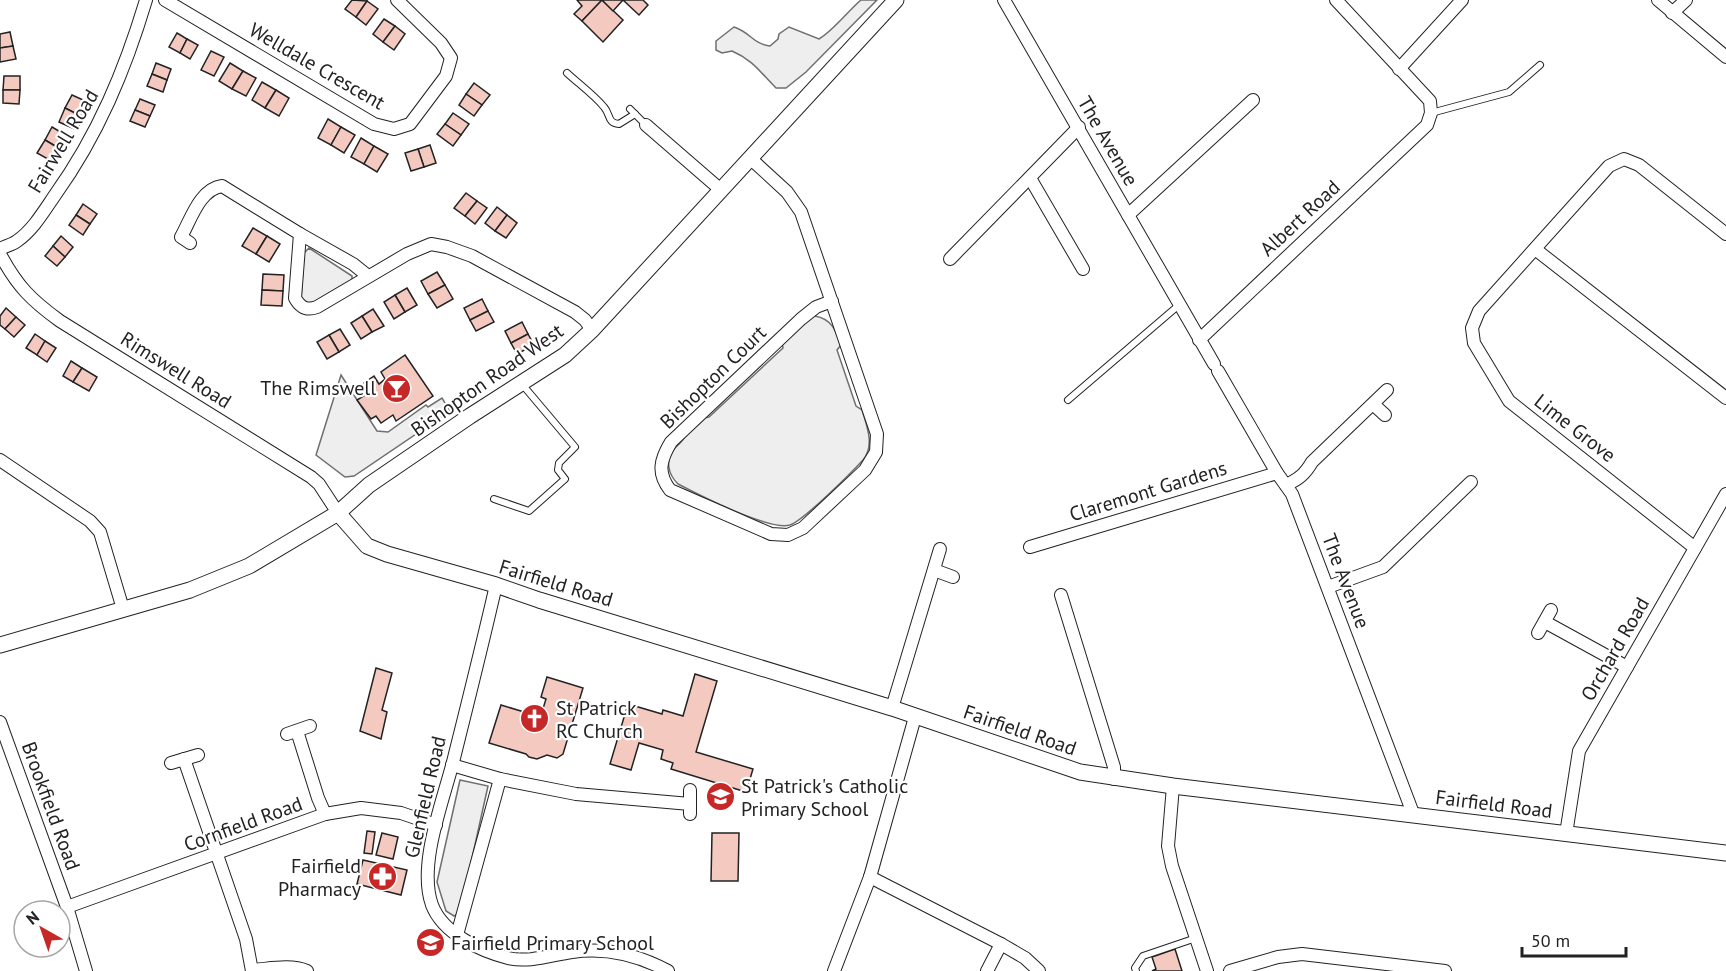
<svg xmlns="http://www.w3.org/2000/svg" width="1726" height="971" font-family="'PT Sans',sans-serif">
<rect width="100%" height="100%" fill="#fff"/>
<!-- green -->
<g fill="#eee" stroke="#6f6f6f" stroke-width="1.5">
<path d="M861 0H877L806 72 786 88H776C760 72 753 60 732 51L722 53 716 50V41L734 27C750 32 753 44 770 46L778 39 779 34 789 27 819 39C833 31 848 11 861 0Z"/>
<path d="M309 248 352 276V280L313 303 306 304 301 299 304 253Z"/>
<path d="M815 316C832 319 836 331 841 345L837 350 856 406 862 410C867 427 875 445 863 460 851 473 804 520 790 525 770 531 699 495 678 484 668 474 665 461 674 449 678 445 682 442 684 438 689 428 698 418 709 417L783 348 782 342 809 318Z"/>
<path d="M341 375 377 431 388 432 426 405 428 407 442 398 450 411 354 476 345 477 316 455Z"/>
<path d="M460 780 488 786 460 912 454 916 446 911 437 882Z"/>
</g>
<!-- building -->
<g fill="#f3c9c0" stroke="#222" stroke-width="1.5">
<path d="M352 0 367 1 356 17 345 9Z"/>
<path d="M577 0H602L582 21 574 14 582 6Z"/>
<path d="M602 0 623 20 603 42 582 21Z"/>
<path d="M602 0H643L648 5 639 15 623 0 613 11Z"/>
<path d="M367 1 378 9 366 25 356 17Z"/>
<path d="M384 19 395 26 383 42 373 34Z"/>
<path d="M395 26 405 34 394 50 383 42Z"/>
<path d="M10 32 13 46 0 48V34Z"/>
<path d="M177 33 187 39 180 53 169 47Z"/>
<path d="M187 39 198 45 190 59 180 53Z"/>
<path d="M13 46 16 59 0 62V48Z"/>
<path d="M211 51 224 57 214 76 201 70Z"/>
<path d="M156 63 171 69 167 80 152 74Z"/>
<path d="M230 63 243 71 232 89 219 81Z"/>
<path d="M243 71 256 78 246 96 232 89Z"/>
<path d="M152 74 167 80 163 92 147 86Z"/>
<path d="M4 76H20V90H3Z"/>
<path d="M262 82 276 90 265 108 252 100Z"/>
<path d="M474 83 490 95 482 105 466 94Z"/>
<path d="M3 90H20L19 104 3 103Z"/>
<path d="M276 90 289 98 279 116 265 108Z"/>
<path d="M466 94 482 105 474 116 459 105Z"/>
<path d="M72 95 90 103 83 117 65 108Z"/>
<path d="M140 99 155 105 150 116 135 110Z"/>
<path d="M65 108 83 117 77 130 59 122Z"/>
<path d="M135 110 150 116 145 127 130 121Z"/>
<path d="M453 113 469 124 461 135 445 124Z"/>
<path d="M328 119 341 127 331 145 318 138Z"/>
<path d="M445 124 461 135 453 146 437 134Z"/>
<path d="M52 127 69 137 62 150 45 140Z"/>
<path d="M341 127 355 135 344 153 331 145Z"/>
<path d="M361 138 374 146 364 164 351 157Z"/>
<path d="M45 140 62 150 55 163 37 153Z"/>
<path d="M430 145 436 163 424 167 418 149Z"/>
<path d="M374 146 388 154 377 172 364 164Z"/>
<path d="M418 149 424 167 411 171 405 153Z"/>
<path d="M466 193 477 201 465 216 454 208Z"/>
<path d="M477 201 487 208 475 224 465 216Z"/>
<path d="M83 204 97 214 90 224 76 215Z"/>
<path d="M497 207 507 215 495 231 485 223Z"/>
<path d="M76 215 90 224 83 235 69 225Z"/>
<path d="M507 215 517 223 506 238 495 231Z"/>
<path d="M253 228 267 236 256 254 242 246Z"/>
<path d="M61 236 73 247 65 257 53 246Z"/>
<path d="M267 236 280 244 269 262 256 254Z"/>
<path d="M53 246 65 257 57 266 45 256Z"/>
<path d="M437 272 445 285 428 294 421 281Z"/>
<path d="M263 274 284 275 283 291 262 290Z"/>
<path d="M445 285 453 299 437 308 428 294Z"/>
<path d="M407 288 417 305 405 312 395 295Z"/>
<path d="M262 290 283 291 282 306 261 305Z"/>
<path d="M395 295 405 312 394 319 384 302Z"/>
<path d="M482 299 488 311 470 320 464 308Z"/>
<path d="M6 308 16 317 5 329 0 325V316Z"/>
<path d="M373 309 384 326 372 332 362 316Z"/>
<path d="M488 311 494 322 476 331 470 320Z"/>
<path d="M362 316 372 332 361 339 351 323Z"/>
<path d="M16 317 25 325 14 337 5 329Z"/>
<path d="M522 322 528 334 511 343 505 331Z"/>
<path d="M340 329 350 345 339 352 329 335Z"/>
<path d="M35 334 45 341 37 355 26 348Z"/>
<path d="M528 334 534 345 517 354 511 343Z"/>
<path d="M329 335 339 352 327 359 317 342Z"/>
<path d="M45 341 56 348 47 362 37 355Z"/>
<path d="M405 355 433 396 396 421 393 415 381 423 376 416 371 419 357 400 370 392 364 383 374 376 379 384 385 379 381 372Z"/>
<path d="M71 361 82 368 73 382 63 376Z"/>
<path d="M82 368 97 377 89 391 73 382Z"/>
<path d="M376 668 392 673 382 710 387 712 381 739 360 731Z"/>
<path d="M695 674 717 681 696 752 753 769 746 792 671 769 673 763 661 759 663 750 639 743 631 770 610 764 628 704 662 714 663 710 683 716Z"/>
<path d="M547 677 583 688 563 754 557 758 547 755 537 759 529 757 526 754 489 743 501 705 534 715 542 712 546 699 541 697Z"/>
<path d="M367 831 375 832 372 854 364 853Z"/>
<path d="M382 833 398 837 393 859 376 855Z"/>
<path d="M712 833H739L738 881H711Z"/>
<path d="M363 860 407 870 401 895 357 884Z"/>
<path d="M1175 949 1182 971H1152L1156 969 1152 957Z"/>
</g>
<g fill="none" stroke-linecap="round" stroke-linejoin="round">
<defs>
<g id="service">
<path d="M567 73C579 84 594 95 604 107 611 115 607 123 619 124L635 114"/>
<path d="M630 109 646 125"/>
<path d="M1431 113 1509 92 1540 65"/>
<path d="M1068 400 1179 305"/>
<path d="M494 499 529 511 565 479 558 470 559 463 575 447 521 383"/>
<path d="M1136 971 1135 968 1143 956 1196 938"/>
</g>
<g id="minor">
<path d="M165 0 374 124 394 129 410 124 446 76 451 58 441 43 397 0"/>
<path d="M1004 0 1214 364"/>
<path d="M1658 0 1726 57"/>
<path d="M1672 13 1686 0"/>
<path d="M1399 69 1462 0"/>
<path d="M646 125 721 190"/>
<path d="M750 158 787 192 801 212 877 434 876 452 865 470 803 528 788 535 771 534 670 490C657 473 660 460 671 442L801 319 816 307 832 301"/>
<path d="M1030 178 1083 269"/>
<path d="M1128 215 1253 100"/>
<path d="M300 234 353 264 368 276"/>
<path d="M190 243 181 237C191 219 200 189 222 186L300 234 295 298C300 307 306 311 317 307L407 254 431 244 447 247 472 256 575 312 585 320 592 330"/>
<path d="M0 249C5 246 12 245 17 241 33 230 44 211 55 195 98 135 125 70 146 0"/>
<path d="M1535 249 1726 398"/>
<path d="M0 254C17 286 31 300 60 321L311 477 319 484 338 513"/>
<path d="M950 259 1079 127"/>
<path d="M1199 340 1427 125 1431 113 1430 101 1336 0"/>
<path d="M1218 371 1277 473 1292 494 1414 816"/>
<path d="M1373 404 1385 415"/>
<path d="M0 460 90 521 100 532 123 609"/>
<path d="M1286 485C1299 479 1305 474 1312 462L1387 390"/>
<path d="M1030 547 1277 473"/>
<path d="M1695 548 1509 401 1474 343 1472 328 1479 311 1609 166 1624 159 1639 165 1726 234"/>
<path d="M934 570 953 577"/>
<path d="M496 585C483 642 469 698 455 754 445 797 417 863 432 905 443 934 481 951 508 958 529 963 551 955 572 952 605 947 638 955 668 971"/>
<path d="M1328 587 1383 567 1471 482"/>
<path d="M1061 595 1114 767V779"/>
<path d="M1545 622 1627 667"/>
<path d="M1538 633 1551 610"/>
<path d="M892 708 940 549"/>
<path d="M0 722 67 907 86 971"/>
<path d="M297 731 318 798 325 814"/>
<path d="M287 734 310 726"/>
<path d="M184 759 246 939 252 971"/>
<path d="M171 763 198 755"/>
<path d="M452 765 500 779 576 794 690 804"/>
<path d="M1173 786 1168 846 1172 866 1207 971"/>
<path d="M690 814V790"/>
<path d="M1566 834 1579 751 1726 494"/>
<path d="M870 877 1001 944 1025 958 1039 971"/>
<path d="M67 907 325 814 361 808 401 813 436 825"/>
<path d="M457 935 500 779"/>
<path d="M252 970C269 969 290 964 307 971"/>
<path d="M834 971 870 877 915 717"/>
<path d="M987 971 1001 944"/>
<path d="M1230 971 1278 957 1302 954 1445 971"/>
</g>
<g id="tertiary">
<path d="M338 513 367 546 387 554 496 585 539 600 892 708 1080 772 1173 786 1726 853"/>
<path d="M0 645 190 590 249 566 338 513 369 485 470 416 565 355 592 330 896 0"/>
</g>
</defs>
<!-- service casing -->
<use href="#service" stroke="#222" stroke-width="8"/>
<!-- minor casing -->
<use href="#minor" stroke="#222" stroke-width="14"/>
<!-- tertiary casing -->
<use href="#tertiary" stroke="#222" stroke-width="17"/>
<!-- service -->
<use href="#service" stroke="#fff" stroke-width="6"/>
<!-- minor -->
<use href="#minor" stroke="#fff" stroke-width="12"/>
<!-- tertiary -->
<use href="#tertiary" stroke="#fff" stroke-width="15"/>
</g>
<!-- icons -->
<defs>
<symbol id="bar-disc" viewBox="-11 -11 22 22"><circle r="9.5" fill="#c62828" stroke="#fff"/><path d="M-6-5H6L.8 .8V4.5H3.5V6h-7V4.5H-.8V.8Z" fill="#fff"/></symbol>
<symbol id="church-disc" viewBox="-11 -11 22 22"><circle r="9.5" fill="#c62828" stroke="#fff"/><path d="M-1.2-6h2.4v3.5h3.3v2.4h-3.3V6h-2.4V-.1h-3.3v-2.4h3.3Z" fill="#fff"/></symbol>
<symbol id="school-disc" viewBox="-11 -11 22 22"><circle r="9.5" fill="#c62828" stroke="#fff"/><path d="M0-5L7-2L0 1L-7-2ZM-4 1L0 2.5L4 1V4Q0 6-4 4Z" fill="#fff"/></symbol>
<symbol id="pharmacy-disc" viewBox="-11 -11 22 22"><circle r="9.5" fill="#c62828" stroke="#fff"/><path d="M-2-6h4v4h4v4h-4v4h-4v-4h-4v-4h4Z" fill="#fff"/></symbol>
</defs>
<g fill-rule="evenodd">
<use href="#bar-disc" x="380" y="372" width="33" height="33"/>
<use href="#church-disc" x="518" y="702" width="33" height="33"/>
<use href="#school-disc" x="704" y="780" width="33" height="33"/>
<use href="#pharmacy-disc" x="366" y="860" width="33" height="33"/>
<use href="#school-disc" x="414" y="926" width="33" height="33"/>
</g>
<g text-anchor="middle" stroke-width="4.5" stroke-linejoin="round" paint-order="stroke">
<!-- street labels -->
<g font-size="20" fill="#222" stroke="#fff">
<text transform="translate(317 66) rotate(30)" y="7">Welldale Crescent</text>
<text transform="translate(63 141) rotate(-59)" y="7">Fairwell Road</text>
<text transform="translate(1108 141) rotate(60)" y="7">The Avenue</text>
<text transform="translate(1300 218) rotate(-43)" y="7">Albert Road</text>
<text transform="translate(176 370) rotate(32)" y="7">Rimswell Road</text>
<text transform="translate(713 377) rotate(-44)" y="7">Bishopton Court</text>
<text transform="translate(487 380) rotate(-35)" y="7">Bishopton Road West</text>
<text transform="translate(1575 428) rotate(38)" y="7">Lime Grove</text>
<text transform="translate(1148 491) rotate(-17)" y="7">Claremont Gardens</text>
<text transform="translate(1346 581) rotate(69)" y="7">The Avenue</text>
<text transform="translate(556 583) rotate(17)" y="7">Fairfield Road</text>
<text transform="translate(1615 649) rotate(-60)" y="7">Orchard Road</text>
<text transform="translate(1020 730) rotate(19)" y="7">Fairfield Road</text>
<text transform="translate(425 797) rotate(-77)" y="7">Glenfield Road</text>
<text transform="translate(1494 804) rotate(7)" y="7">Fairfield Road</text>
<text transform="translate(51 806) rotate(70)" y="7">Brookfield Road</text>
<text transform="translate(243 824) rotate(-20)" y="7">Cornfield Road</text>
</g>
<!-- poi labels -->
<g font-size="20" fill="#222" stroke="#fff" text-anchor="start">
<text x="376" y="395" text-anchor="end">The Rimswell</text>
<text x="556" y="715">St Patrick<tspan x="556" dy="23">RC Church</tspan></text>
<text x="741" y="793">St Patrick's Catholic<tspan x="741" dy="23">Primary School</tspan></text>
<text x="361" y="873" text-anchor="end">Fairfield<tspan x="361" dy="23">Pharmacy</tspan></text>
<text x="451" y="950">Fairfield Primary School</text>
</g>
</g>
<!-- north arrow -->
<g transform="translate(42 929) rotate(320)"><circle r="28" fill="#ffffff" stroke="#a7a7a7" stroke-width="1.5"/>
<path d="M0-4.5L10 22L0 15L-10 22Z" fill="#c62828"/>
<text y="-9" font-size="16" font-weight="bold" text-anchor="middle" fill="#222222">N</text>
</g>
<!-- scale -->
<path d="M1522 947v9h104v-9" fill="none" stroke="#222222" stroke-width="3"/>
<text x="1531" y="947" font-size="18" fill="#222222" stroke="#ffffff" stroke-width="4.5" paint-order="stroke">50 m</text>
</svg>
